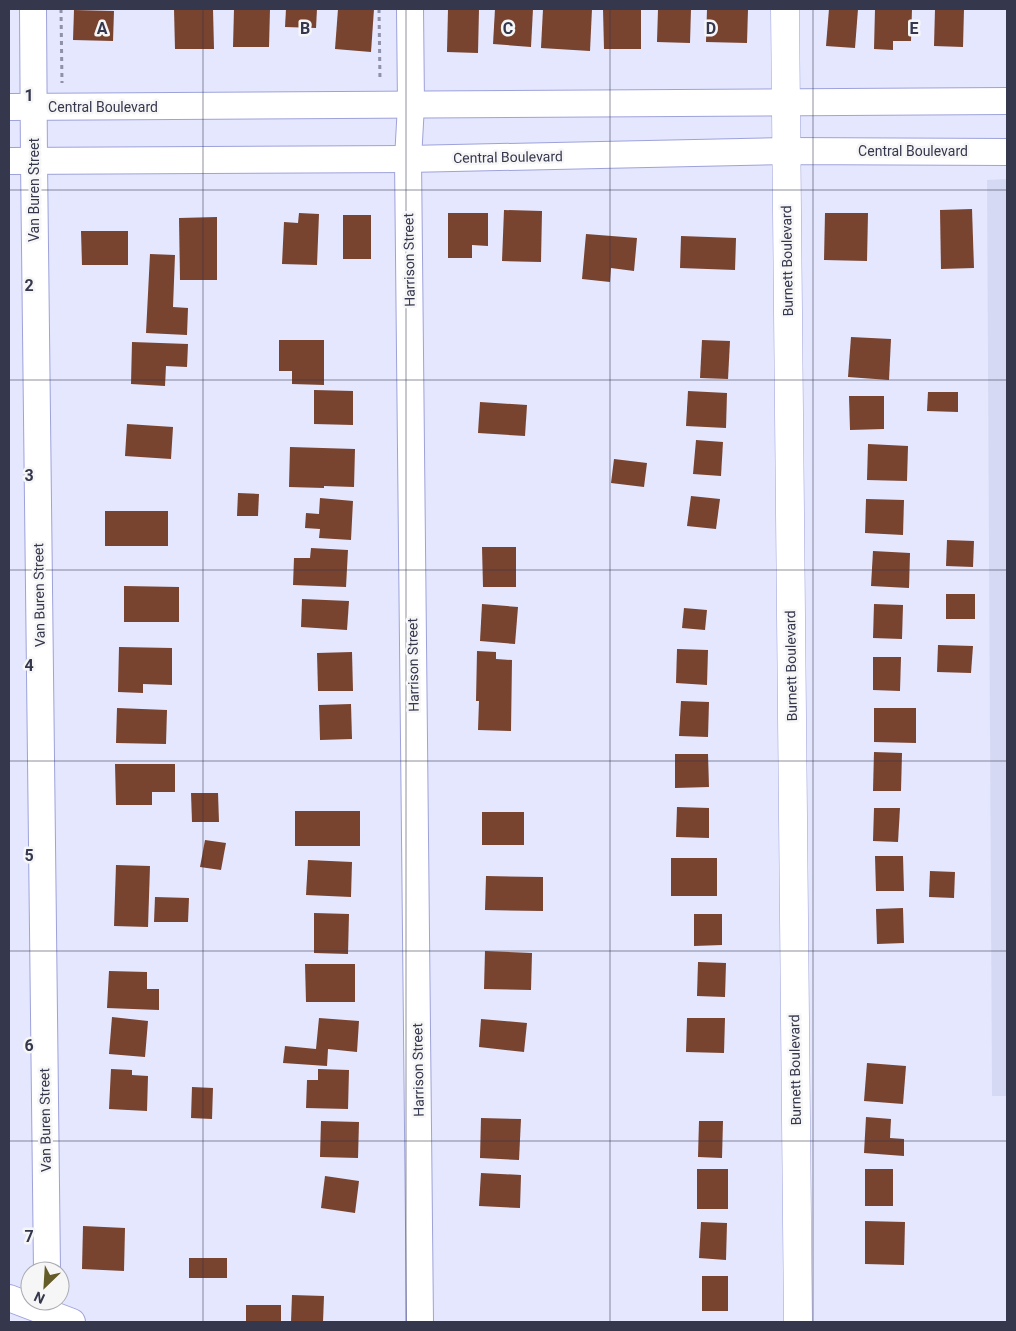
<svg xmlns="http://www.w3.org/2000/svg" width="1016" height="1331" font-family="Roboto,sans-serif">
<rect width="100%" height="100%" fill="#e4e7fe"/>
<!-- built -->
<path fill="#d6d9f3" d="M1007 179V1096H992L987 180Z"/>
<!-- building -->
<g fill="#78432f">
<path d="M174 9H213L214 49H175Z"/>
<path d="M234 9H270L269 47H233Z"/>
<path d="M286 9H317L316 28 285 27Z"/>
<path d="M338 9H374L371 52 335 49Z"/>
<path d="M448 9H479L478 53 447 52Z"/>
<path d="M495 9H533L531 47 493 44Z"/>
<path d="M543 9H592L590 51 541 48Z"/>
<path d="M603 9H641V49H604Z"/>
<path d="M658 9H691L690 43 657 42Z"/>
<path d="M707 9H748L747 43 706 42Z"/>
<path d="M829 9H858L855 48 826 46Z"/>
<path d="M875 9H912L911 41H893V50L874 49Z"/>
<path d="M935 9H964L963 47 934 46Z"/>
<path d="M74 10 114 11 113 41 73 40Z"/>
<path d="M972 209 974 268 941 269 940 210Z"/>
<path d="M504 210 542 211 541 262 502 261Z"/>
<path d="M299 213 319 214 317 265 282 264 284 222 298 223Z"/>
<path d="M448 213H488V246L472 245V258H448Z"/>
<path d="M825 213H868L867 261 824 260Z"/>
<rect x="343" y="215" width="28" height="44"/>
<path d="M217 217V280H180L179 218Z"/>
<path d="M81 231H128V265H82Z"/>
<path d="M586 234 637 238 634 271 611 268 610 282 582 279Z"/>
<path d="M681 236 736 238 735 270 680 268Z"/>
<path d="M150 254 175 255 173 307 188 308 187 335 146 333Z"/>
<path d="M851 337 891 339 889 380 848 377Z"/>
<path d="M279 340H324V385L292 384V371H279Z"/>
<path d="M702 340 730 341 728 379 700 378Z"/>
<path d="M132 342 188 344 187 367 166 366 165 386 131 384Z"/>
<path d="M314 390 353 391V425L314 424Z"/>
<path d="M688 391 727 393 726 428 686 426Z"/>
<path d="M928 392H958V412L927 411Z"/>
<path d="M849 396H884V429L850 430Z"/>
<path d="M480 402 527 405 525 436 478 433Z"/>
<path d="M127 424 173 427 171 459 125 456Z"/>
<path d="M696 440 723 442 721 476 693 474Z"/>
<path d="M868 444 908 446 907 481 867 480Z"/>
<path d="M290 447 355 449 354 487 324 486V488L289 487Z"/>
<path d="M614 459 647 463 644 487 611 483Z"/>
<path d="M238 493 259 494 258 516H237Z"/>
<path d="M691 496 720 499 716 529 687 526Z"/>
<path d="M320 498 353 501 351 540 319 538 320 529 305 528 306 513 319 514Z"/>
<path d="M866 499 904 500 903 535 865 533Z"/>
<rect x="105" y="511" width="63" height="35"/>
<path d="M947 540 974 541 973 567 946 566Z"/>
<path d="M482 547H516V587H483Z"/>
<path d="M311 548 348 550 346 587 293 585 294 558H310Z"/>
<path d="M873 551 910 553 909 588 871 586Z"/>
<path d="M124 586 179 587V622H124Z"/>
<rect x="946" y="594" width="29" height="25"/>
<path d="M302 599 349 601 347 630 301 627Z"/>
<path d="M482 604 518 607 515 644 480 641Z"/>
<path d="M874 604 903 605 902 639 873 638Z"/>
<path d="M684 608 707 610 705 630 682 628Z"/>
<path d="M938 645 973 646 971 673 937 672Z"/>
<path d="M119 647 172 648V685L143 684V693L118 692Z"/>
<path d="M677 649 708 650 707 685 676 683Z"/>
<path d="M477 651 496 652V659L512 660 511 731 478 730 479 701H476Z"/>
<path d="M352 652 353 691H318L317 653Z"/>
<path d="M873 657H901L900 691 873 690Z"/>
<path d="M681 701 709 702 708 737 679 736Z"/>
<path d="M351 704 352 739 320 740 319 705Z"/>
<path d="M117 708 167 710 166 744 116 743Z"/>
<path d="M874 708H916V743L874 742Z"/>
<path d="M874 752 902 753 901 791H873Z"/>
<path d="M675 754H708L709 787 675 788Z"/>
<path d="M115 764H175V792H152V805H116Z"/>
<path d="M191 793H218L219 822H192Z"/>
<path d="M677 807 709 808V838L676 837Z"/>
<path d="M874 808H900L898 842 873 841Z"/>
<rect x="295" y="811" width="65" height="35"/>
<rect x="482" y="812" width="42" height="33"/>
<path d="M205 840 226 843 221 870 200 867Z"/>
<path d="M875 856H903L904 891H876Z"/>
<rect x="671" y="858" width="46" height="38"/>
<path d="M308 860 352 862 351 897 306 895Z"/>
<path d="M116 865 150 866 148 927 114 926Z"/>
<path d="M930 871 955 872 954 898 929 897Z"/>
<path d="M486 876 543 877V911L485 910Z"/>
<path d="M155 897 189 898 188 922H154Z"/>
<path d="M903 908 904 943 877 944 876 909Z"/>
<path d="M314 913 349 914 348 954 314 953Z"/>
<path d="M694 914H722V945L694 946Z"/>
<path d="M485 951 532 953 531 990 484 989Z"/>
<path d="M698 962 726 963 725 997 697 996Z"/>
<path d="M305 964H355V1002H306Z"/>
<path d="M109 971 147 972V989H159V1010L107 1008Z"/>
<path d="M112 1017 148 1021 145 1057 109 1054Z"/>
<path d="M319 1018 359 1021 357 1052 328 1049 327 1066 283 1063 285 1046 316 1049Z"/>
<path d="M687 1018H725L724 1053 686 1052Z"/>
<path d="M481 1019 527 1023 524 1052 479 1047Z"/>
<path d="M867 1063 906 1066 903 1104 864 1101Z"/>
<path d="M111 1069 132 1070V1075L148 1076 147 1111 109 1109Z"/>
<path d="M318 1069 349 1070 348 1109 306 1108 307 1080H318Z"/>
<path d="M192 1087 213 1088 212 1119 191 1118Z"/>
<path d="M866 1117 891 1119 890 1138 904 1139V1156L864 1153Z"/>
<path d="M481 1118 521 1119 519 1160 480 1158Z"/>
<path d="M321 1121 359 1122 358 1158 320 1157Z"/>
<path d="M699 1121H723L722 1158 698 1157Z"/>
<rect x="697" y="1169" width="31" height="40"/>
<rect x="865" y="1169" width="28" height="37"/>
<path d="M481 1173 521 1175 520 1208 479 1206Z"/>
<path d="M325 1176 359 1181 355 1213 321 1208Z"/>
<path d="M865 1221 905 1222 904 1265 865 1264Z"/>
<path d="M701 1222 727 1223 726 1260 699 1258Z"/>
<path d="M83 1226 125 1228 124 1271 82 1269Z"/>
<rect x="189" y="1258" width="38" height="20"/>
<rect x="702" y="1276" width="26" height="35"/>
<path d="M292 1295 324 1296 323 1322H291Z"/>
<rect x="246" y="1305" width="35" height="17"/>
</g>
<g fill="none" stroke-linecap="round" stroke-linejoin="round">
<defs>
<g id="minor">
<path d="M33 9 34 161 47 1271"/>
<path d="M410 9 411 105 408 159 420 1322"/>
<path d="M9 107 1007 101"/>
<path d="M9 161 408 159 786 151 1007 152"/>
<path d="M9 1298 72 1322"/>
</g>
<path id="secondary" d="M785 9 798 1322"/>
</defs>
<!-- minor casing -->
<use href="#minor" stroke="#9ea2da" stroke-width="28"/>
<!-- secondary casing -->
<use href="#secondary" stroke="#9ea2da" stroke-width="29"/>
<!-- path -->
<g stroke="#8f91a8" stroke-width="3" stroke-dasharray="4 4" stroke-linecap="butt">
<path d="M61 9 62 83"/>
<path d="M379 9 380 81"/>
</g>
<!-- minor -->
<use href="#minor" stroke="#fff" stroke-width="26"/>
<!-- secondary -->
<use href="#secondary" stroke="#fff" stroke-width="28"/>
</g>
<!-- grid -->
<path fill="none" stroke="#35374d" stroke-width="1" stroke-opacity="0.55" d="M203 9V1322M406 9V1322M610 9V1322M813 9V1322M9 190H1007M9 380H1007M9 570H1007M9 761H1007M9 951H1007M9 1141H1007"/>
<g text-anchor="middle" stroke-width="5" stroke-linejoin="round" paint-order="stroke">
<!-- street labels -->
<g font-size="14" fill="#35374d" stroke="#f6f6f6">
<text x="103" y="112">Central Boulevard</text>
<text x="913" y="156">Central Boulevard</text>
<text transform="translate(508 157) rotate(-1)" y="5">Central Boulevard</text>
<text transform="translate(34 190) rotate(-90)" y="5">Van Buren Street</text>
<text transform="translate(409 260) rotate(-91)" y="5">Harrison Street</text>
<text transform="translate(787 261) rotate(-91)" y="5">Burnett Boulevard</text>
<text transform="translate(39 595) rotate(-91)" y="5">Van Buren Street</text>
<text transform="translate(413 665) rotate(-91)" y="5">Harrison Street</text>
<text transform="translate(791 666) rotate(-91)" y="5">Burnett Boulevard</text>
<text transform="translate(418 1070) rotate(-91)" y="5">Harrison Street</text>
<text transform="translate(795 1070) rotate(-91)" y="5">Burnett Boulevard</text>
<text transform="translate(45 1120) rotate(-91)" y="5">Van Buren Street</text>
</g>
</g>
<g font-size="16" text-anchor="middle" font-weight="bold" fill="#35374d" stroke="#f6f6f6" stroke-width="5" stroke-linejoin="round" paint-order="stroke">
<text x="102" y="34">A</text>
<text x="305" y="34">B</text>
<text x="508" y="34">C</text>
<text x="711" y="34">D</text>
<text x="914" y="34">E</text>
<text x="29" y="101">1</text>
<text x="29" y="291">2</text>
<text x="29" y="481">3</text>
<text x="29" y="671">4</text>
<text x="29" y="861">5</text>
<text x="29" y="1051">6</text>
<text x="29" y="1242">7</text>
</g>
<!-- border -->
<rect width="1016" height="1331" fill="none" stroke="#35374d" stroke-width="20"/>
<!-- north arrow -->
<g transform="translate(45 1286) rotate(205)"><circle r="24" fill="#f6f6f6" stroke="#a9aab2"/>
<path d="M0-4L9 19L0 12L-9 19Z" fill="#635b28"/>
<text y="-8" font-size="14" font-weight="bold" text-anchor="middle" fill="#35374d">N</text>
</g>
</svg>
